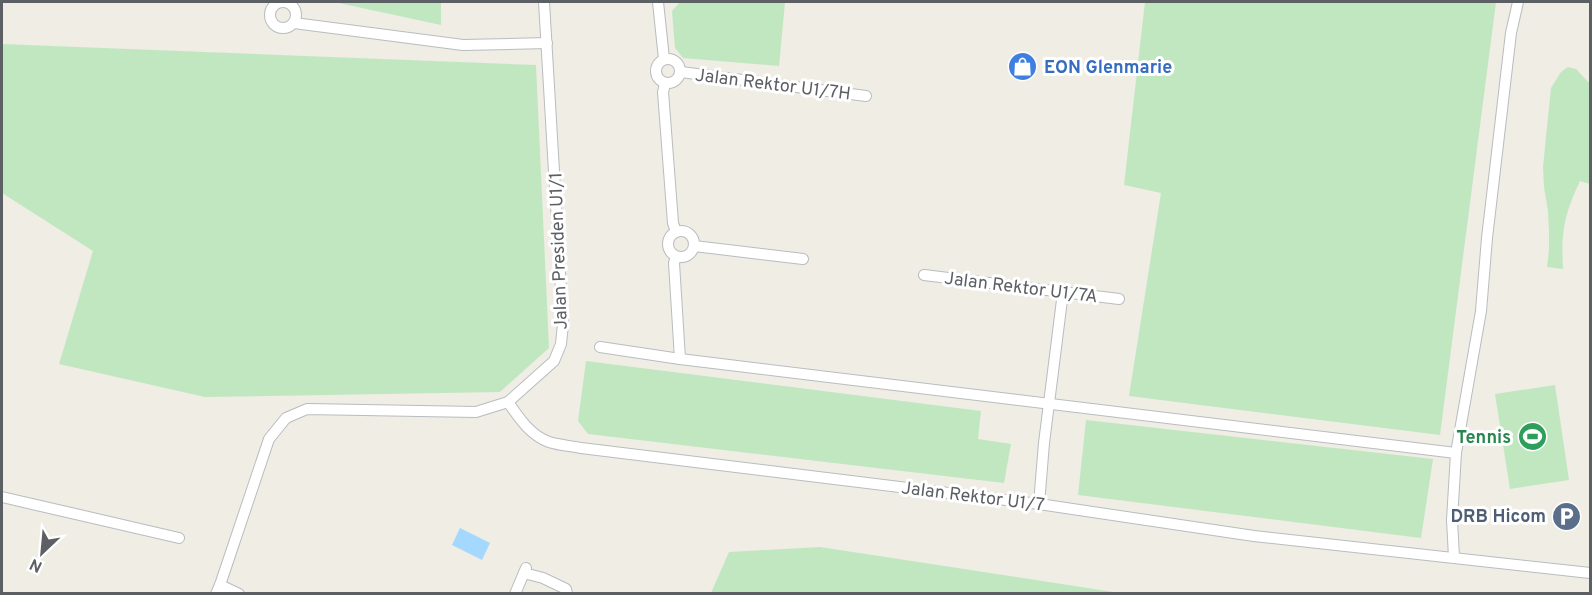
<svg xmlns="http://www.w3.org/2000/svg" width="1592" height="595" font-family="Overpass,sans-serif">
<rect width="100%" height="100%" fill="#efede4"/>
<!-- green -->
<g fill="#c1e7c1">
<path d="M334 2H441V25Z"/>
<path d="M680 2H785L779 66 683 58 675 48 672 11Z"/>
<path d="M1145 2H1496L1440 435 1129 396 1161 193 1124 185Z"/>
<path d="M2 44 536 65 549 348 500 392 205 397 59 364 93 251 2 193Z"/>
<path d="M1568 67 1576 69 1590 84V184L1580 181C1564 215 1561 232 1563 269L1547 267 1549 250V232L1548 211 1544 187 1543 167 1551 88 1561 72Z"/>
<path d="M586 361 981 411 978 439 1011 444 1004 483 588 434 578 421Z"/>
<path d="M1555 385 1569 480 1510 489 1495 394Z"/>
<path d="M1086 420 1433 459 1421 538 1078 495Z"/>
<path d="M820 547 1120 593H711L729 552Z"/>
</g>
<!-- water -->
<path fill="#a4d8ff" d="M460 528 490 543 482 560 452 545Z"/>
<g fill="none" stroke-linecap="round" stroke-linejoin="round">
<defs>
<g id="minor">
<circle cx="283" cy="15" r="13"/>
<path d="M658 2 664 59"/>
<path d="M294 23 463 45 547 43"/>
<circle cx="668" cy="71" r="12"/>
<path d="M681 72 866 96"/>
<path d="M665 84 663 92 673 223 676 232"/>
<circle cx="681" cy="244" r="13"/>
<path d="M694 246 803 259"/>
<path d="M676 257 674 263 680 359"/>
<path d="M924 275 1119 299"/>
<path d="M600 347 680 359 1456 453"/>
<path d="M508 402C519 418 530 435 549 442 558 445 571 446 581 448L1039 504 1254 536 1590 573"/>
<path d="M2 497 179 538"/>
<path d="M1039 504 1044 443 1063 292"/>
<path d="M1454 557 1452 520 1456 453 1481 311 1487 238 1511 33 1518 2"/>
<path d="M524 573 543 578 566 589 567 594"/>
<path d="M220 585 239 594"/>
<path d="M216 594 220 585 269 439 286 418 307 409 476 412 508 402 554 361 561 344 563 324 544 2"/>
<path d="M515 594 526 568"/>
</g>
</defs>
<!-- minor casing -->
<use href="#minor" stroke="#b9bcc0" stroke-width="12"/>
<!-- minor -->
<use href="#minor" stroke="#fff" stroke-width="10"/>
</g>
<!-- icons -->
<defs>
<symbol id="shop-disc" viewBox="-11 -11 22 22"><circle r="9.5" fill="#3f7fe0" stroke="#fff"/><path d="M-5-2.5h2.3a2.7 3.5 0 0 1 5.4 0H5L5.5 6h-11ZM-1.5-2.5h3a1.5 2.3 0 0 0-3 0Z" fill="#fff"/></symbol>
<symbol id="stadium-disc" viewBox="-11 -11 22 22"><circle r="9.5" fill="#2e9e5b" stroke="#fff"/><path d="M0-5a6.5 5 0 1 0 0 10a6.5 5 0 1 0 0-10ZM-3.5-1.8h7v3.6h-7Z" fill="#fff"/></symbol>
<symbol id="parking-disc" viewBox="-11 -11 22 22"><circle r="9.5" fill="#5c6f8a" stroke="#fff"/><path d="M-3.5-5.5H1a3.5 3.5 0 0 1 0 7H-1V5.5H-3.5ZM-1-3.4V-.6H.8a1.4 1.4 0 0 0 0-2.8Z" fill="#fff"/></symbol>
</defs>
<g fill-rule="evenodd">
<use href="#shop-disc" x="1006" y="50" width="33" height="33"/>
<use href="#stadium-disc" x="1516" y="420" width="33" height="33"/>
<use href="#parking-disc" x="1550" y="500" width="33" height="33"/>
</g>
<g text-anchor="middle" stroke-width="6" stroke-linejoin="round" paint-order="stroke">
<!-- shop labels -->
<g font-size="18" font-weight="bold" fill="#366cbe" stroke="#fff" text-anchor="start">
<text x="1044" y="73">EON Glenmarie</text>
</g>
<!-- street labels -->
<g font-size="18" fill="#5c6065" stroke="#fff">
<text transform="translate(773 84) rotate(7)" y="6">Jalan Rektor U1/7H</text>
<text transform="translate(558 251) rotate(-92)" y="6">Jalan Presiden U1/1</text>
<text transform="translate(1021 287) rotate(7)" y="6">Jalan Rektor U1/7A</text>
<text transform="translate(973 496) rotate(7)" y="6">Jalan Rektor U1/7</text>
</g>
<!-- leisure labels -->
<g font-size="18" font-weight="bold" fill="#27864d" stroke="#fff" text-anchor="end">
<text x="1511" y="443">Tennis</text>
</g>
<!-- service labels -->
<g font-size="18" font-weight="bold" fill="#4e5e75" stroke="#fff" text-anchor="end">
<text x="1546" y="522">DRB Hicom</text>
</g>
</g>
<!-- border -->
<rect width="1592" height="595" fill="none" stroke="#5c6065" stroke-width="6"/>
<!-- north arrow -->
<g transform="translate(42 553) rotate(206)" stroke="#ffffff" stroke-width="4.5" paint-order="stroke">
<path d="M0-4.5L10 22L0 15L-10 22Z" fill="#5c6065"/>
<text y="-9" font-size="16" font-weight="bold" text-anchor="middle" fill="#5c6065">N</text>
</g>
</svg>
